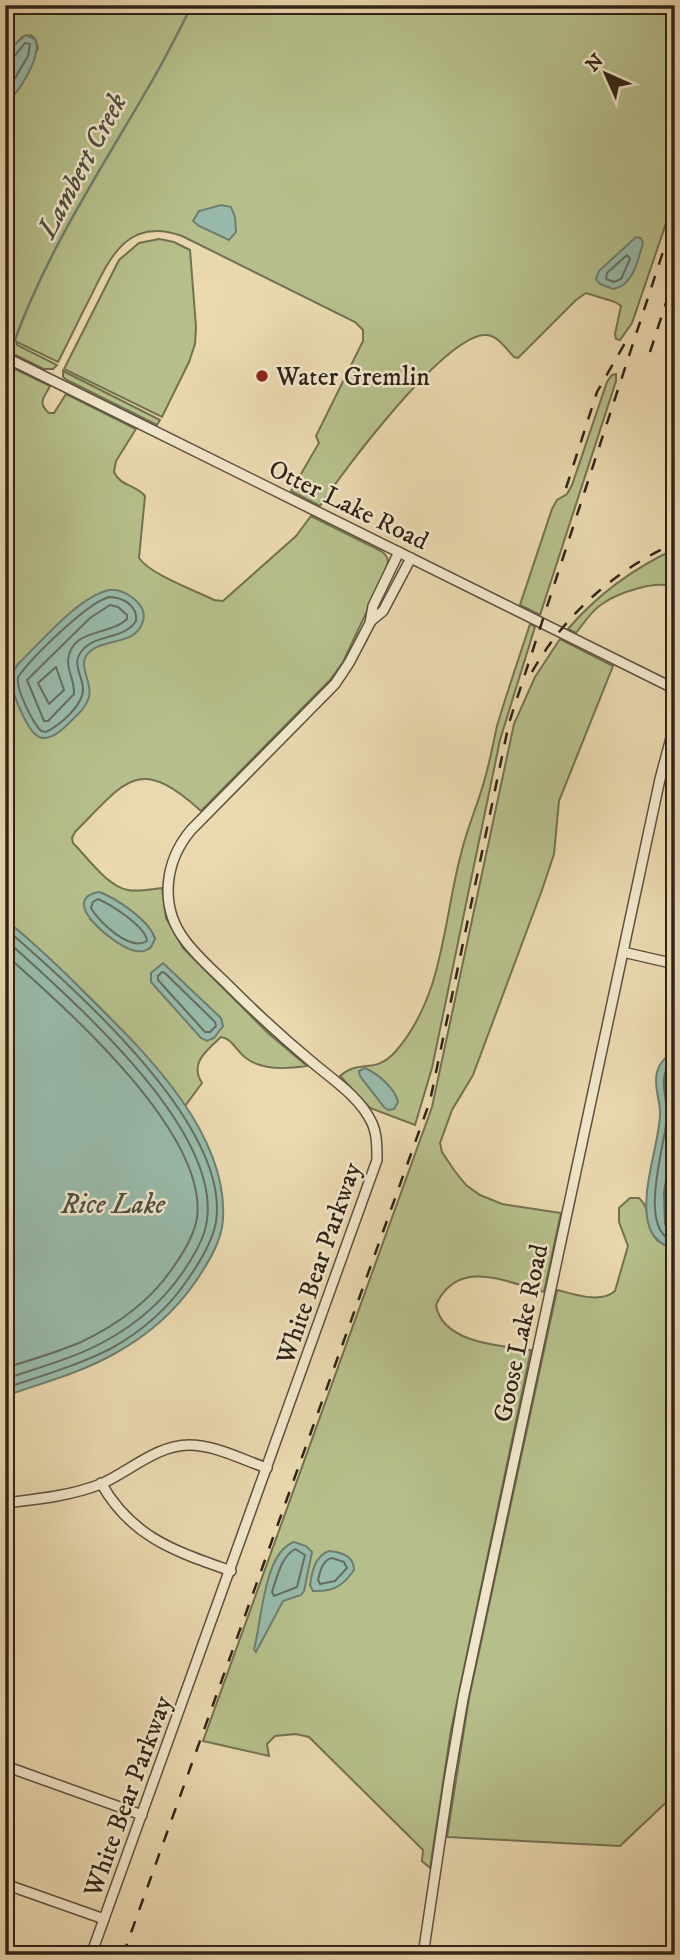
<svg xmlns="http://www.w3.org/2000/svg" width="680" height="1960" font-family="'IM FELL DW Pica',serif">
<rect width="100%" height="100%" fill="#ead8af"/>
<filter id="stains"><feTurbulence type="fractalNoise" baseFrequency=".00286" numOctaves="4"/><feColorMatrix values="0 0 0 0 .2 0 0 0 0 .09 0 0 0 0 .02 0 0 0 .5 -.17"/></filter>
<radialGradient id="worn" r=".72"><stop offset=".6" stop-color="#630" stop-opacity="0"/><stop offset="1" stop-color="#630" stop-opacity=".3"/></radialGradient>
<!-- green -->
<g fill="#b6bf8b" stroke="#737151" stroke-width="2" fill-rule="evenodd">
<path d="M5 5H675V197L632 323 620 340 616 339 615 334 621 306 615 302 586 293 576 300 518 358 514 357C507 350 497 334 485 335 444 336 343 471 320 506L291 491 319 443 316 436 363 341V330L355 322 182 236C128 216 110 257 90 298 79 319 69 341 58 362L17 342V345L57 365 53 369H44L5 350V183L8 158 5 148V105L21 85 38 48 35 39 31 35 22 37 5 58Z"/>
<path d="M159 239 174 242 190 250 196 327 195 344 189 362 162 417 64 369 119 260 139 243Z"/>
<path d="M5 364 50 386C44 398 37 402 49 413H54L66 394 136 429 116 461 114 472C120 486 136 485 145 496L139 558C151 575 194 590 214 600L223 601 296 536 311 516 381 551C389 556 389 562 386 571L343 662 330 680 201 811C138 754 126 781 75 832L72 838 73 843C88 858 107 886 128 890 139 892 151 889 162 888L166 918 183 948 268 1033 307 1066C288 1069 262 1071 246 1058 237 1052 232 1038 221 1037 207 1050 189 1063 202 1083L185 1106C134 1036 70 977 5 919ZM102 893C119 901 150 921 155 939L149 949 124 946 90 919Z"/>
<path d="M63 371 160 420 157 425 67 380 63 377Z"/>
<path d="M616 374V381L540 615 520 605 552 509 557 500 567 494 572 485 607 382 612 375Z"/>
<path d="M675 549V589C660 577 616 594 602 604 591 611 584 623 576 633L568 629C597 595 634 568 675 549Z"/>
<path d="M530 624 535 627 500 740 432 1068 415 1125 370 1108 340 1076C360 1058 374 1076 396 1051 445 994 443 918 462 850 468 825 479 802 485 778 490 761 493 744 497 726 507 692 519 658 530 624Z"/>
<path d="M560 639 613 666 559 801 554 854 542 890 473 1075 452 1110 440 1143 442 1152 454 1170 466 1185 480 1195 502 1204 561 1213 544 1292C506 1282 458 1257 436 1305 442 1343 500 1346 531 1350L451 1730 430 1868 422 1861 423 1850 309 1737 296 1734 275 1736 267 1744 269 1756 203 1741 432 1107 514 724 535 677Z"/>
<path d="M630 1198H639C651 1208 647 1228 658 1241L675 1232V1794L620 1846 447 1837 469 1698 557 1290C574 1294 600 1304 615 1291L628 1246 619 1222V1208Z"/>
</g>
<!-- water -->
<g fill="#98baaa" stroke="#6e7e6f" stroke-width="2">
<path d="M26 35 35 39C43 56 18 93 5 105 5 77 0 52 26 35Z"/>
<path d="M221 205 231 207 235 217 236 232 229 240 199 226 193 221 199 211Z"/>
<path d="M636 237 641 238 643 243C638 260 633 286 613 289L600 284 596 279 599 271Z"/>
<path d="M109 590C118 589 125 592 133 598 140 604 146 611 143 621 136 648 99 636 86 656 79 668 93 684 89 697 86 708 77 715 70 722 42 751 33 738 19 707 12 689 6 679 19 663 42 641 78 597 109 590Z"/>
<path d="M99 892C116 898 150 921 155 939L151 947C146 951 143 952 136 951 119 949 55 900 99 892Z"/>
<path d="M5 919C36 945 66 973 94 1002 149 1056 228 1135 223 1219 222 1241 208 1263 196 1281 175 1312 147 1336 114 1354 80 1373 42 1383 5 1396Z"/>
<path d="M163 963 221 1018 223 1026 214 1038 207 1041 201 1038 151 982V973Z"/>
<path d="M670 1055H675V1249C664 1246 655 1241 650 1229 638 1198 658 1149 660 1116 661 1101 653 1087 657 1072 659 1065 663 1059 670 1055Z"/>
<path d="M365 1068C378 1074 395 1088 398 1102L394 1109 388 1110 384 1107 360 1076 359 1071Z"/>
<path d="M294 1542 306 1546 312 1552 304 1591 301 1595 283 1601 256 1652 254 1649C262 1622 263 1553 294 1542Z"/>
<path d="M329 1551C341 1552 354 1556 354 1570 343 1586 333 1592 313 1591L310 1585C312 1571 315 1556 329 1551Z"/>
</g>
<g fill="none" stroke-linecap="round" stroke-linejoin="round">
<!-- shore -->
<g stroke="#646e60" stroke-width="2">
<path d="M5 60 13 58 25 43 30 44 28 56 5 95"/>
<path d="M627 255 630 259 621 279 614 282 606 279 607 273Z"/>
<path d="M109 597C123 597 138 606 136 621 123 641 94 633 81 652 72 664 82 675 83 688 84 705 60 725 46 732L41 731C32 721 16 690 18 677 32 657 87 603 109 597Z"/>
<path d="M110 605 118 607 127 615V619C110 636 70 628 68 661 68 673 75 682 74 694L48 721H44L27 680 90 618Z"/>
<path d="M56 667 64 690 49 704 38 683Z"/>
<path d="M98 899C112 905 146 927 147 941 130 952 99 922 91 908L93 902Z"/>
<path d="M5 928C72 987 231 1124 216 1222 212 1243 200 1262 188 1279 168 1309 141 1332 110 1349 76 1366 41 1376 5 1388"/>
<path d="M5 939C68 997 220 1126 207 1220 205 1238 193 1257 183 1272 163 1301 139 1322 109 1339 76 1358 40 1367 5 1379"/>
<path d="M5 954C64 1007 208 1132 197 1218 194 1235 184 1252 174 1266 151 1301 119 1324 81 1342 56 1353 30 1360 5 1368"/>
<path d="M162 972 165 973 215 1022 216 1026 210 1032H205L158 980V976Z"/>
<path d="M675 1062 669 1064C658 1082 668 1098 667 1117 665 1146 636 1231 675 1242"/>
<path d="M675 1125 664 1193 665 1224 675 1233"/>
<path d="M295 1549 305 1555 297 1587 274 1596 272 1592C277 1577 281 1557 295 1549Z"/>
<path d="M332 1558 344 1562 347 1568 335 1581 320 1584 318 1580C320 1572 322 1560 332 1558Z"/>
</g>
<!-- stream -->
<path stroke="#6e7e6f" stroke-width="2.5" d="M12 348C45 253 102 168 152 81 166 57 179 31 192 5"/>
<defs>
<g id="minor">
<path d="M5 357 675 689"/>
<path d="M371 621 383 611 411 558"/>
<path d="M623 952 675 964"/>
<path d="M101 1483C132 1538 175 1551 231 1571"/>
<path d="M5 1503C38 1499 70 1496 101 1484 130 1471 157 1445 189 1445 215 1445 243 1460 267 1468"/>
<path d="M5 1766 142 1815"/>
<path d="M5 1884 104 1919"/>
<path d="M91 1955 377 1160C377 1147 377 1134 372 1123 360 1097 333 1080 312 1062 283 1038 255 1012 229 986 214 971 196 956 184 939 159 905 165 861 191 830L335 684 349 663 370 623 373 606 399 552"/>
<path d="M423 1955 449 1781 463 1699 660 779 675 723"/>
</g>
</defs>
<!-- minor casing -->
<use href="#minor" stroke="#5e503d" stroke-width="12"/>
<!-- minor -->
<use href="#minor" stroke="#f1e6cb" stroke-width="9"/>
<!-- rail -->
<g stroke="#302317" stroke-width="2.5" stroke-dasharray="12 12" stroke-linecap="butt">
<path d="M650 352 675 275"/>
<path d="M566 488 597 392 629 336"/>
<path d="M532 672C564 615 615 570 675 543"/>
<path d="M123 1955 430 1101 509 723 675 215"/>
</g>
</g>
<!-- markers -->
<circle fill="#8f2418" stroke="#f1e6cb" stroke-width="2.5" cx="262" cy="376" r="7"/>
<g text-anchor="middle" stroke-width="5" stroke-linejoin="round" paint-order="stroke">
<!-- poi labels -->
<g font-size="26" fill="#302317" stroke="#f1e6cb" text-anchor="start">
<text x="276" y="385">Water Gremlin</text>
</g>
<!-- street labels -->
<g font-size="26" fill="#302317" stroke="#f1e6cb">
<text transform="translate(349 504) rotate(26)" y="9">Otter Lake Road</text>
<text transform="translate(318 1263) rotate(-71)" y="9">White Bear Parkway</text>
<text transform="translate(520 1333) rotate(-78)" y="9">Goose Lake Road</text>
<text transform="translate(127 1796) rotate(-70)" y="9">White Bear Parkway</text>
</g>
<!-- water labels -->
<g font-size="28" font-style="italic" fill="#4f5043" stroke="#f1e6cb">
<text transform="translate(81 165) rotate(-62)" y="10">Lambert Creek</text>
<text x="113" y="1213">Rice Lake</text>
</g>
</g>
<!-- margin -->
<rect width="680" height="1960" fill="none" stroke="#ead8af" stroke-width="28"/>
<rect x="7" y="7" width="666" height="1946" fill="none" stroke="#302317" stroke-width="3.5"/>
<rect x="14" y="14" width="652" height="1932" fill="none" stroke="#302317" stroke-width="2"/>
<!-- north arrow -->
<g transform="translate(606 74) rotate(315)" stroke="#f1e6cb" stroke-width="5" paint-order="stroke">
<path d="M0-5L12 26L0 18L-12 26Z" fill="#302317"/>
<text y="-10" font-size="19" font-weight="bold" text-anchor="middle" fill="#302317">N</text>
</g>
<rect width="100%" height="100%" filter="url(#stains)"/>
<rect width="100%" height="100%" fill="url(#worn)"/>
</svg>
